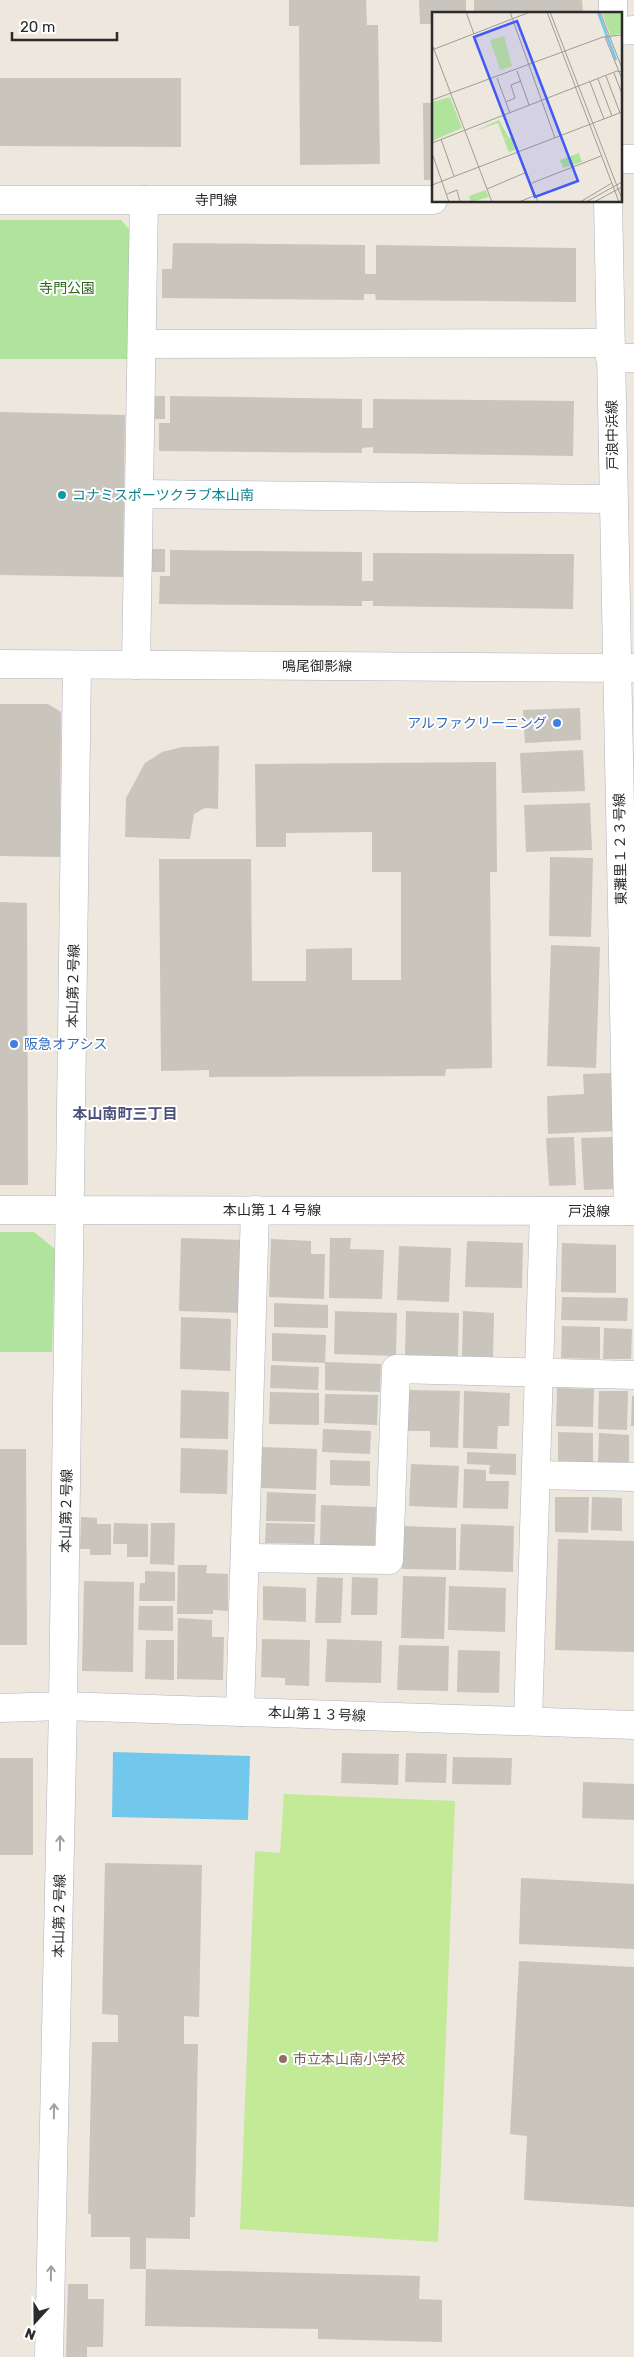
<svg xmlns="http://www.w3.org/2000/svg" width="634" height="2357" font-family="Rubik,'Noto Sans JP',sans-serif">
<rect width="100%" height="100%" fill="#ede7de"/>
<!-- green -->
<g fill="#b0e39b">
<path d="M0 220H121L135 236 132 359H0Z"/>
<path d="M0 1232H34L55 1249 52 1352H0Z"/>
</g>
<!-- pitch -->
<path fill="#c3ea97" d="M284 1794 455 1801 438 2242 240 2229 255 1851 280 1853Z"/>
<!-- water -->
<path fill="#72c7ed" d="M113 1752 250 1756 248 1820 112 1817Z"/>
<!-- building -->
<g fill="#c9c5bc">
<path d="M289 0H366L367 25H378L380 164 300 165 299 26H289Z"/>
<path d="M419 0H466V14H433V24H420Z"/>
<path d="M474 0H582L583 14H474Z"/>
<path d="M0 78H181V147L0 146Z"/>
<path d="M423 103H433V180H424Z"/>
<path d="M173 243 365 245V274H376V245L576 248V302L376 300 375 294H364V300L162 298V269H172Z"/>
<path d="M151 396H165V419H150Z"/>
<path d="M170 396 362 399V428H373V399L574 401 573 456 373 453V447L362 448V453L159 451V423H170Z"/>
<path d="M0 412 125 415 123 577 0 575Z"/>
<rect x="151" y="549" width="14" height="23"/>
<path d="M170 550 362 552V581H373V553L574 554 573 609 373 606V601H362V606L159 604 160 576H170Z"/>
<path d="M0 704H48L61 712 60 857 0 856Z"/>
<path d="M580 708 581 740 525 743 523 710Z"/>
<path d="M219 746 218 809 205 808 194 814 190 839 125 837 126 798 145 763 162 752 182 747Z"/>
<path d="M583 750 585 791 522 793 520 753Z"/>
<path d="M496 762 497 872H490L492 1068 446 1069 445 1076 209 1077V1070L161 1071 159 859H251L252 981H306V949L352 948V980H401V872H372V832L286 833V847H256L255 764Z"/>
<path d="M590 803 592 850 526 852 524 805Z"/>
<path d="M550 857 593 858 591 937 549 936Z"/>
<path d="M0 902 27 903 28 1185H0Z"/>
<path d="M551 945 600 947 596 1068 547 1066Z"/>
<path d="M613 1073 615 1131 548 1134 547 1096 584 1094 583 1074Z"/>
<path d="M574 1137 576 1185 549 1186 546 1138Z"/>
<path d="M614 1137 616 1189 584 1190 581 1138Z"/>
<path d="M181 1238 242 1240 240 1313 179 1311Z"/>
<path d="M330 1238H351L350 1249 384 1250 382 1299 329 1298Z"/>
<path d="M271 1239 311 1241V1254H325L324 1299 269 1297Z"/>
<path d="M467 1241 523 1243 522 1288 465 1287Z"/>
<path d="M562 1243 616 1245V1293L561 1292Z"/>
<path d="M399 1246 451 1248 449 1302 397 1300Z"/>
<path d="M562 1297 628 1298 627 1321 561 1320Z"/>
<path d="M274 1303 328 1305V1328L274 1327Z"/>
<path d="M335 1311 397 1313 396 1356 334 1354Z"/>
<path d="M406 1311 459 1313 458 1357 405 1355Z"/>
<path d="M463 1311 494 1313 493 1357 462 1356Z"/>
<path d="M181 1317 231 1319 230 1371 180 1369Z"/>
<path d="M562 1326 600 1327V1359L561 1358Z"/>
<path d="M604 1328 632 1329 631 1359H603Z"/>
<path d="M272 1333 326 1335 325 1363 272 1361Z"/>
<path d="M325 1362 381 1364 380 1392 325 1390Z"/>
<path d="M271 1365 319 1367 318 1390 270 1388Z"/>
<path d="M557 1388 594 1389 593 1427 556 1426Z"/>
<path d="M181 1390 229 1392 228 1439 180 1438Z"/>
<path d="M408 1390 460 1391 458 1448 430 1447V1431H407Z"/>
<path d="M464 1391 510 1393 509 1426H498L497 1449 463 1448Z"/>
<path d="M599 1391H628L627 1430 598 1429Z"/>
<path d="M270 1392 319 1393V1425L269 1424Z"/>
<path d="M325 1394 378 1395 377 1425 324 1423Z"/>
<path d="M632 1396H634V1426H631Z"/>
<path d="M323 1429 371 1431 370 1454 322 1452Z"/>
<path d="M558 1432 593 1433V1464L558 1463Z"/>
<path d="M599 1433 629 1435V1462H598Z"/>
<path d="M262 1447 317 1449 316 1490 261 1488Z"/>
<path d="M181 1448 228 1450 227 1494 180 1493Z"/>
<path d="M0 1449H26L27 1645H0Z"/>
<path d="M467 1452 516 1454V1475L489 1474 490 1465 467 1464Z"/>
<path d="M330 1460 370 1461V1486L330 1485Z"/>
<path d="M411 1464 459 1466 457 1508 409 1506Z"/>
<path d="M464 1469 486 1470V1481H509L508 1509 463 1508Z"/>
<path d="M267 1492 316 1494 315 1522 266 1521Z"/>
<path d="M555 1497H589L588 1533 555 1532Z"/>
<path d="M592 1497 622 1498V1531L591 1530Z"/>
<path d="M321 1505 376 1507 375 1547 320 1545Z"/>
<path d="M81 1517 97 1518V1524H111V1555H90V1549H80Z"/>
<path d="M114 1523 148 1524V1557H127V1544H113Z"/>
<path d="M151 1523H175L174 1565 150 1564Z"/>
<path d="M266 1523 315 1524 314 1544 265 1543Z"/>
<path d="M461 1524 514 1526 513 1572 459 1570Z"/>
<path d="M403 1526 456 1528V1570L402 1569Z"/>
<path d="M558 1539 634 1541V1652L555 1650Z"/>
<path d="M178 1565H207L206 1573 228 1574V1611L213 1610V1614H177Z"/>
<path d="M145 1571 175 1572V1601H139L140 1583H145Z"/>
<path d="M403 1576 446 1577 444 1639 401 1638Z"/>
<path d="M317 1577 343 1578 341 1623H315Z"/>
<path d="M352 1577 378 1578 377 1615H351Z"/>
<path d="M84 1581 134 1582 133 1672 82 1671Z"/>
<path d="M263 1586 306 1588V1622L263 1620Z"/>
<path d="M449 1586 506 1588 505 1632 448 1630Z"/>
<path d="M139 1606H173V1631L138 1630Z"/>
<path d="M178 1618 212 1620V1637H224L223 1680 177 1679Z"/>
<path d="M262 1639 310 1640 309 1686 285 1685V1678L261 1677Z"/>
<path d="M327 1639 382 1641 381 1683 325 1682Z"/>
<path d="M146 1640H174V1680L145 1679Z"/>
<path d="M399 1645 449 1646 448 1691 397 1690Z"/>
<path d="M458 1650 500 1651 499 1693 457 1692Z"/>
<path d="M342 1753 399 1754 398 1785 341 1783Z"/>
<path d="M406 1753 447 1754 446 1783 405 1782Z"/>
<path d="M453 1757 512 1758 511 1785 452 1784Z"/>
<rect x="0" y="1758" width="33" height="97"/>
<path d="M583 1782 634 1784V1820L582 1818Z"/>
<path d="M105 1863 202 1865 199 2017 184 2016V2044H198L195 2217H190V2239L146 2238V2269L420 2276 419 2299 442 2300V2342L318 2339V2329L145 2326 146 2269H130V2237H91V2214H88L92 2042H118V2015L102 2014Z"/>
<path d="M521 1878 634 1884V1949L519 1944Z"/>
<path d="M519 1961 634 1967V2207L524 2200 527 2136 510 2134Z"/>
<path d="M68 2284H88V2299H104L103 2347H87V2357H66Z"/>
</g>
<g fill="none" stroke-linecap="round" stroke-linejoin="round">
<defs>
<g id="minor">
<path d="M613 0V14"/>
<path d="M620 31 634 30"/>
<path d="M620 159H634"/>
<path d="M0 200H433"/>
<path d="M608 201 628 1211"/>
<path d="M142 344 610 343"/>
<path d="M610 358H634"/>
<path d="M139 494 613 499"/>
<path d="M0 664 633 668"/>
<path d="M136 665 144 200"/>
<path d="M0 1210 634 1211"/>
<path d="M536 1475 634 1477"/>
<path d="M245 1558 389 1560 396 1369 634 1375"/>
<path d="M0 1708 63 1706 634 1725"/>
<path d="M240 1712 255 1210"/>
<path d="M528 1721 544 1211"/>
<path d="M49 2357 63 1706 77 665"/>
</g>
</defs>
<!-- minor casing -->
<use href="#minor" stroke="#b1b3bf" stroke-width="29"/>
<!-- minor -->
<use href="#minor" stroke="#fff" stroke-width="28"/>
</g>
<!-- one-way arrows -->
<defs><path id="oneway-shaft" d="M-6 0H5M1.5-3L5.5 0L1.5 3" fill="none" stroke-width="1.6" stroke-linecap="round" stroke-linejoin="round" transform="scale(1.25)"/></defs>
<g stroke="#a0a0a0">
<use href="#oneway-shaft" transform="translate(60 1843) rotate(-89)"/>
<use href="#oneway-shaft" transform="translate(54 2111) rotate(-89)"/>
<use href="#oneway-shaft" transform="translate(51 2273) rotate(-89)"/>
</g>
<!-- markers -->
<circle fill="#0f9aa8" stroke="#fff" stroke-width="2" cx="62" cy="495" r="5"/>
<g fill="#3f7fe0" stroke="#fff" stroke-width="2">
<circle cx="557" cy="723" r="5"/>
<circle cx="14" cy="1044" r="5"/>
</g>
<circle fill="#8d6e63" stroke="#fff" stroke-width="2" cx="283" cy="2059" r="5"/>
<g text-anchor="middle" stroke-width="4" stroke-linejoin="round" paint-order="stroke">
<!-- street labels -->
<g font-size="14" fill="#2b2b2b" stroke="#fff">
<text x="216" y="205">寺門線</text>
<text transform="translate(612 435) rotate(-91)" y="5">戸浪中浜線</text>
<text x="317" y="671">鳴尾御影線</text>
<text transform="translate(620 849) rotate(-91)" y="5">東灘里１２３号線</text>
<text transform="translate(73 986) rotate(-89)" y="5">本山第２号線</text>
<text x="272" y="1215">本山第１４号線</text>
<text x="589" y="1216">戸浪線</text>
<text transform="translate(66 1511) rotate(-89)" y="5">本山第２号線</text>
<text transform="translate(317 1714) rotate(2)" y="5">本山第１３号線</text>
<text transform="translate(59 1916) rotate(-89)" y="5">本山第２号線</text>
</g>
<!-- park labels -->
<g font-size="14" fill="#28681b" stroke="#fff">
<text x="67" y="293">寺門公園</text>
</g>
<!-- culture labels -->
<g font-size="14" fill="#0d838f" stroke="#fff" text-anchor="start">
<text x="72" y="500">コナミスポーツクラブ本山南</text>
</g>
<!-- shop labels -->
<g font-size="14" fill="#366cbe" stroke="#fff" text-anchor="end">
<text x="547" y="728">アルファクリーニング</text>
<text x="24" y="1049" text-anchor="start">阪急オアシス</text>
</g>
<!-- education labels -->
<g font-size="14" fill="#785e54" stroke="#fff" text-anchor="start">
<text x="293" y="2064">市立本山南小学校</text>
</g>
<!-- neighbourhood labels -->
<g font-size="15" font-weight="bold" fill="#4c527c" stroke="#fff">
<text x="125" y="1119">本山南町三丁目</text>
</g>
</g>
<!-- overview -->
<g transform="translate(432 12)">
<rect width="190" height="190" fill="#ede7de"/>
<path d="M176 0H190V21L179 24 170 2ZM18 85 30 116 0 129V90ZM67 108 77 126 80 125 83 138 77 140 72 128 76 126 72 127 66 111 43 119ZM147 141 150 150 131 156 128 148ZM54 178 57 185 39 190 37 184Z" fill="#b0e39b"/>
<path d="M72 24 80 54 68 58 58 28Z" fill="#c3ea97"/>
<path fill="none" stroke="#72c7ed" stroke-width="2.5" d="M166 0 184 48"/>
<path fill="none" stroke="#9f9c96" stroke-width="1" d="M34 0 42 22M78 0 123 126M115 0 187 190M118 0 190 187M168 0 190 56M173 25 190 67M0 32 60 190M0 38 98 0M85 59 97 93M182 61 190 82M174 64 188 101M65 66 78 101M166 67 180 104M158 70 172 107M0 88 171 25 190 23M74 90 83 86 79 73 89 69M72 103 106 190M9 127 22 164M0 131 185 59 190 60M0 141 17 190M100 171 169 144M0 173 190 100M55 177 95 160M15 182 25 178 28 190M87 190 104 183M148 190 180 171M154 190 190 170M162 190 190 175"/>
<path fill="#4059f8" fill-opacity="0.15" stroke="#4059f8" stroke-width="2.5" d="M85 9 146 169 103 185 42 25Z"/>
<rect width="190" height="190" fill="none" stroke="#2b2b2b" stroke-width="2.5"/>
</g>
<!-- north arrow -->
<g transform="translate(35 2322) rotate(201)" stroke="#ffffff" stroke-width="4" paint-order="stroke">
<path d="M0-4L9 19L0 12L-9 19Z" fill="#2b2b2b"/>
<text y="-8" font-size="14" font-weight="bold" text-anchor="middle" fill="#2b2b2b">N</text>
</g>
<!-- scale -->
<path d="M12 32v8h105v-8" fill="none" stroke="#2b2b2b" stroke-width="2.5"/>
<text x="20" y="32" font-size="15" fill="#2b2b2b" stroke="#ffffff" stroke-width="4" paint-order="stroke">20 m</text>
</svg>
